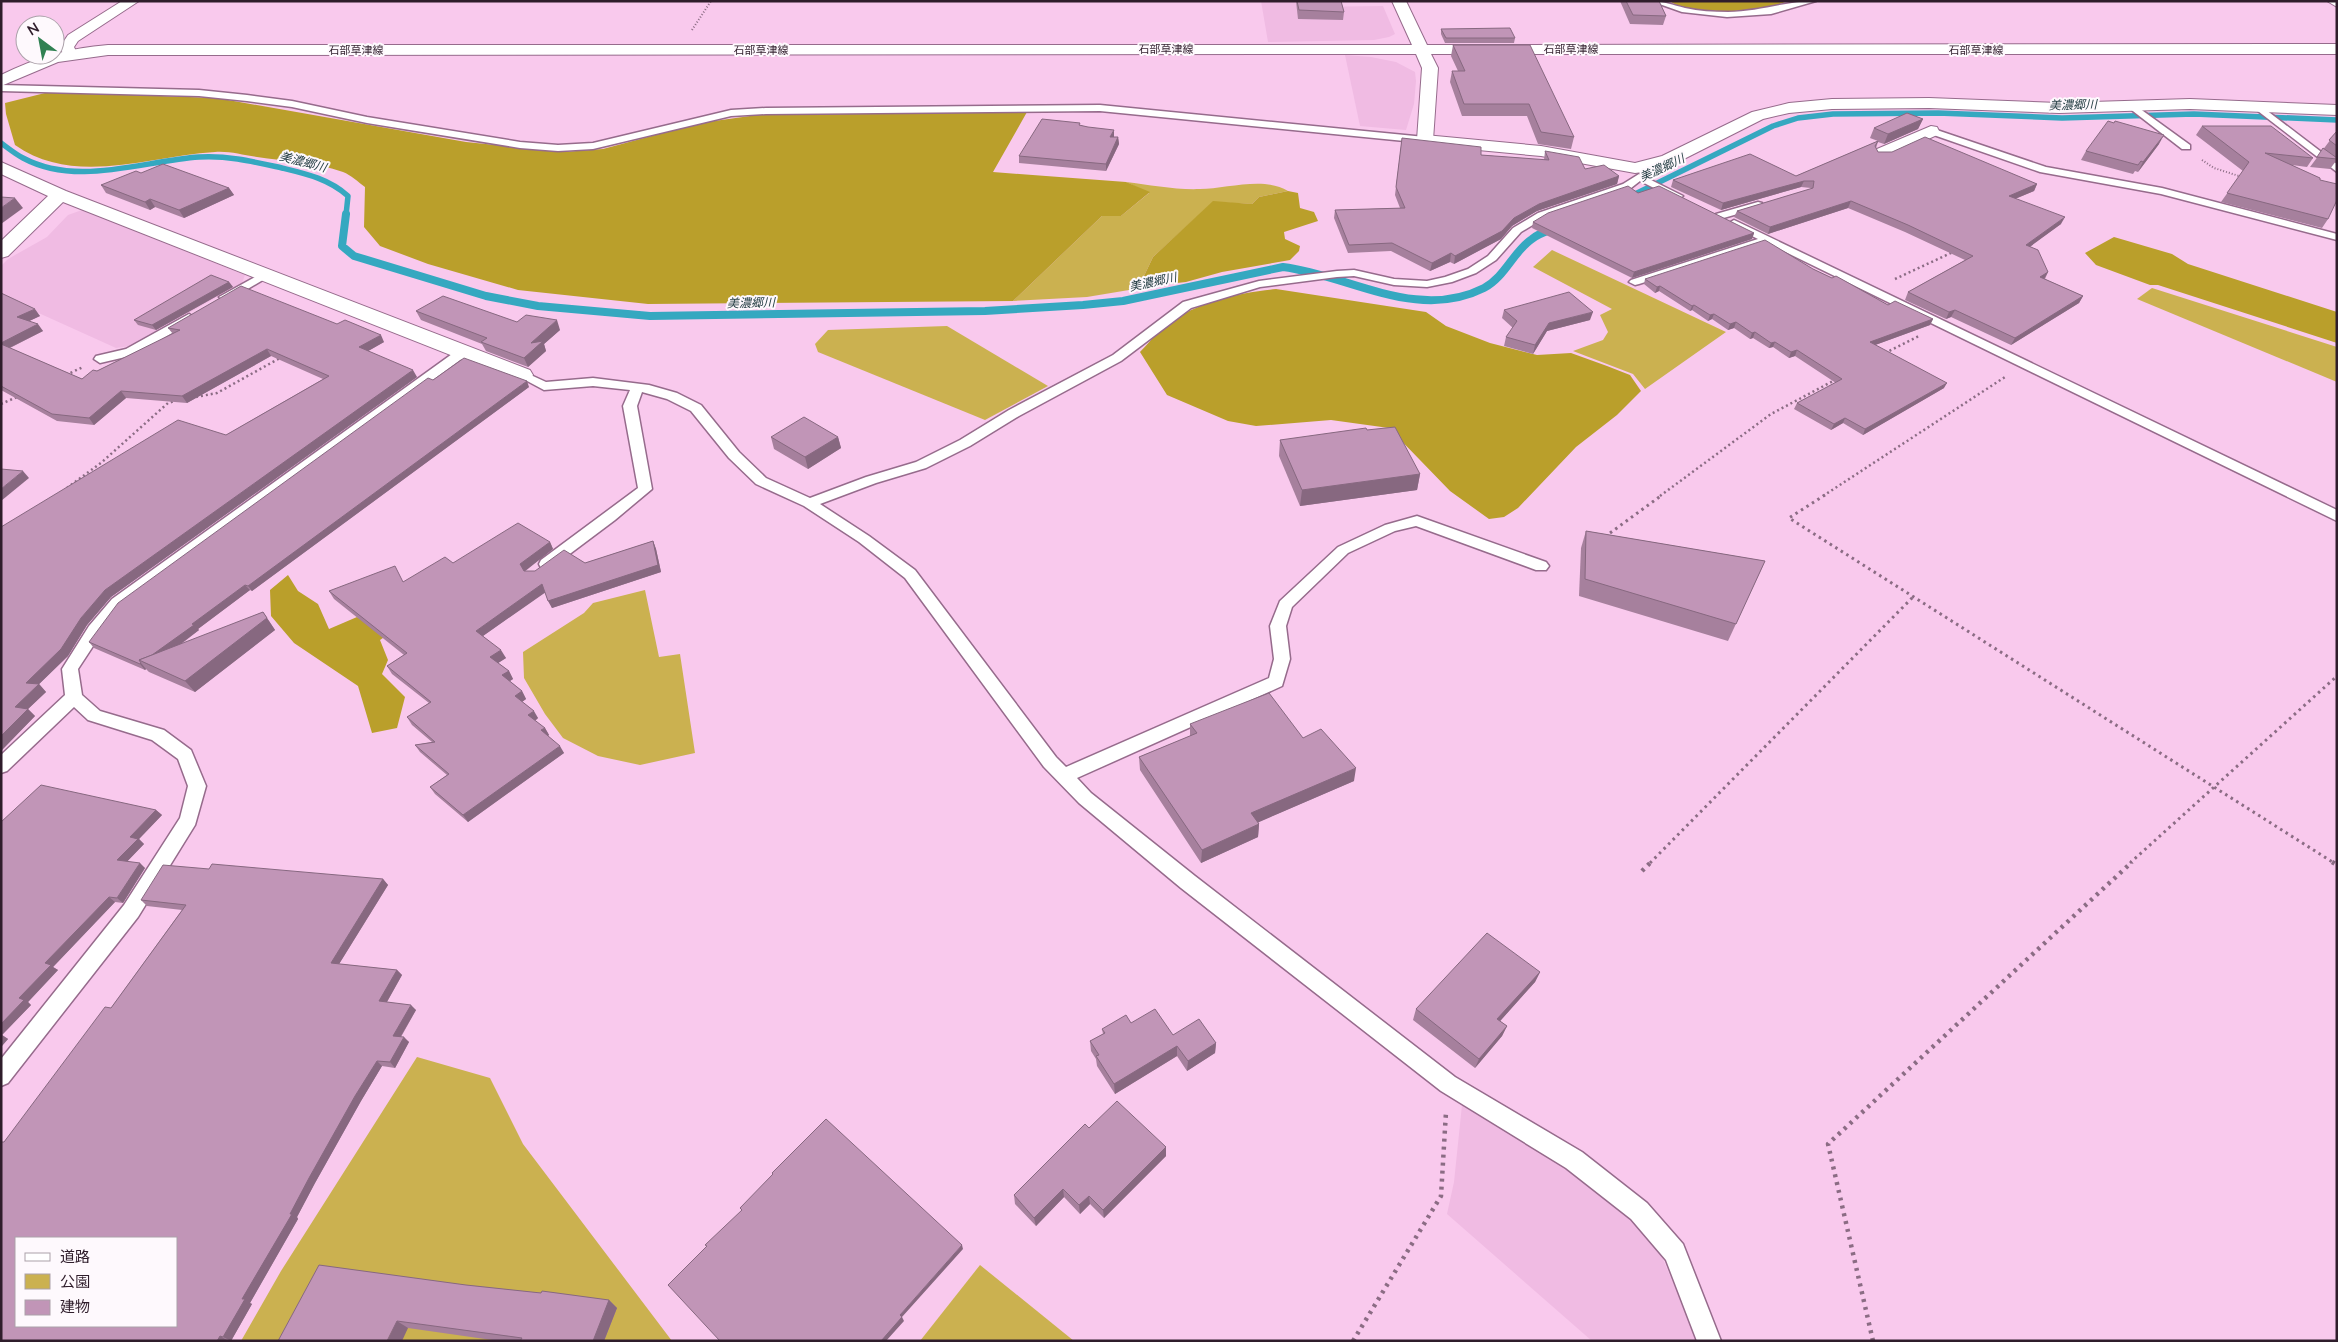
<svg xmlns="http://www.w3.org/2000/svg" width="2338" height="1342" font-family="Lato,'Noto Sans JP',sans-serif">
<rect width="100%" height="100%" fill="#f9c9ed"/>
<!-- built -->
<g fill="#f0bbe3">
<path d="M1261 1H1301L1302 7 1383 6 1395 34 1389 37 1374 40 1268 42Z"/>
<path d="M1345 55 1371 57 1396 62 1415 72 1416 81 1414 104 1406 130 1360 126Z"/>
<path d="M82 210 245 275 242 283 130 346 116 348 1 296V266L8 259 47 237 68 215Z"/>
<path d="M1462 1105 1583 1179 1629 1215 1662 1257 1698 1341H1592L1447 1214 1454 1182Z"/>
</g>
<!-- green -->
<g fill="#cbb150">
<path d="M1126 182C1150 185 1176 190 1200 189 1226 189 1264 176 1288 191L1259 197 1252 204 1213 202 1153 257 1143 278 1159 285 1087 297 1013 301 1102 216H1121L1149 193Z"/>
<path d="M1552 250 1726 332 1645 389 1633 374 1573 351 1603 340 1608 332 1600 315 1612 309 1533 267Z"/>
<path d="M2152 288 2337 347V382L2137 299Z"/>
<path d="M947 326 1048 386 985 420 818 352 815 344 828 330Z"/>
<path d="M645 590 659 657 680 654 695 753 640 765 598 756 563 738 545 714 524 678 523 652 584 613 593 603Z"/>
<path d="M417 1057 490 1078 523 1144 672 1341H241L281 1271Z"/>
<path d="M980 1265 1074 1341H920Z"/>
</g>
<!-- forest -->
<g fill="#ba9f2b">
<path d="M1670 1H1788C1782 3 1776 6 1769 8 1751 12 1683 14 1670 1Z"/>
<path d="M49 92 217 98 466 142 563 152 603 149 700 123 757 115 1027 112 993 172 1126 182 1150 192 1121 216H1102L1013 301 648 304 518 290 428 264 380 246 364 227 365 187C358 182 351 175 343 172 316 162 285 161 257 157 242 155 230 151 215 152 149 156 75 187 15 145L6 114 5 103Z"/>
<path d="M1288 191 1298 193 1300 208 1314 212 1318 221 1284 232 1285 239 1300 246 1299 251 1290 260 1222 272 1186 282 1159 285 1143 278 1153 257 1213 201 1252 204 1259 197Z"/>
<path d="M2114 237 2172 254 2188 264 2337 312V343L2158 285H2150L2096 265 2085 253Z"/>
<path d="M1276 289 1426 312 1446 326 1490 343 1537 355 1571 353 1607 366 1630 375 1641 391 1617 415 1576 447 1518 508 1504 517 1489 519 1450 491 1389 428 1331 420 1256 426 1228 421 1167 395 1140 352C1149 343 1157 332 1167 325 1198 301 1238 293 1276 289Z"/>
<path d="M288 575 298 591 318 604 329 629 357 617 390 633 380 640 388 660 382 674 405 697 397 728 372 733 358 686 294 643 271 616 270 590Z"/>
</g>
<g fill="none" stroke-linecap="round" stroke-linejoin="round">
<!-- stream-far1 -->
<g stroke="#35a8c0" stroke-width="5.5">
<path d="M1 143C8 148 15 154 23 158 77 187 142 161 199 157 227 155 255 162 282 168 307 174 329 179 348 196L346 215"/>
<path d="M1627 198 1773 126 1798 118 1833 114 1938 113 2062 118 2194 114 2337 120"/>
</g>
<!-- stream -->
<path stroke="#35a8c0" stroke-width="8" d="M346 214 342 246 354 256 486 296 538 306 650 316 985 311 1083 305 1123 301 1283 267C1349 275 1417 322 1484 288 1505 277 1513 252 1532 239 1539 233 1548 231 1556 228"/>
<defs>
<g id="lane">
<path d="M1651 1C1663 1 1673 5 1685 8 1699 11 1713 12 1728 12 1758 12 1786 1 1816 1L1771 14 1727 17 1682 12Z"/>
<path d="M1 85 199 90 247 95 292 101 367 117 520 142 558 145 593 143 731 110 766 108 1100 105 1425 137 1430 140 1425 143 1100 111 766 114 731 116 593 149 558 151 520 148 367 123 292 107 247 101 199 96 1 91Z"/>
<path d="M2132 103 2190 145V149H2182L2129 108V104Z"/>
<path d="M2257 103 2337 164V172L2254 108V104Z"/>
<path d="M1931 128 2046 167 2162 188 2337 234V240L2161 194 2040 172 1928 133 1926 131Z"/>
<path d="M1639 174 1683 196 1678 199 1674 198 1640 181 1631 188 1546 217 1521 232 1496 260 1476 273 1452 282 1427 287 1394 285 1354 276 1337 277 1260 287 1191 308 1121 361 1019 416 970 446 926 468 876 483 820 504 869 536 915 570 1056 757 1066 767 1269 678 1274 659 1270 626 1280 601 1338 547 1385 525 1417 516 1546 562 1549 566 1546 570H1536L1416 526 1395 531 1348 553 1292 607 1286 626 1290 659 1282 686 1077 778 1091 793 1195 876 1455 1077 1582 1152 1647 1203 1683 1244 1721 1341H1697L1666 1260 1631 1219 1566 1168 1441 1091 1181 888 1079 803 1044 767 905 578 859 542 804 506 756 484 729 458 691 411 667 399 642 392 637 406 652 489 615 520 551 568H541L539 564 541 560 638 488 623 406 630 390 593 386 544 390 516 375 522 371 546 382 593 378 649 385 677 393 701 405 739 452 766 478 810 498 866 477 916 462 960 440 1009 410 1113 355 1183 302 1259 281 1337 271 1354 270 1394 279 1427 281 1445 277 1468 269 1488 256 1513 228 1538 213 1623 184Z"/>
<path d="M1758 202 1762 203V207L1720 219 1715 216 1716 214Z"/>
<path d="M1734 220 2337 510V521L1767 243 1639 284 1635 285 1629 282 1631 280 1758 239 1730 225 1729 223Z"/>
<path d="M264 272 268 273 270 275 268 277 229 300 225 301 219 297Z"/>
<path d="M189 314 195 318 193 321 134 355 100 363 94 359 96 356 126 349Z"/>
<path d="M463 348 467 349 469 352 467 355 122 607 101 634 78 669 82 695 100 711 164 730 191 750 206 786 195 825 138 917 8 1083 1 1086V1059L124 905 180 818 188 786 178 759 152 740 88 720 74 707 7 771 1 773V755L65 695 62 669 89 626 112 599 459 349Z"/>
</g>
<g id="street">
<path d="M122 1H139L78 41 74 47 77 53 74 56H64L60 47 68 35Z"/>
<path d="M2327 1H2337V7Z"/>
<path d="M1929 98 2059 103 2190 99 2337 105V115L2190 109 2059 113 1929 108 1832 109 1789 113 1763 119 1674 164 1651 171 1635 173 1541 156 1425 145 1419 144 1417 140 1419 136 1425 135 1541 146 1635 163 1662 156 1752 112 1789 103 1832 99Z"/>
<path d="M1931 126 1937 127 1939 131 1937 135 1889 157H1877L1874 153 1877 149Z"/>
<path d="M1 162 66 191 530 370 533 375 530 380 522 381 514 380 63 202 8 256 1 258V241L48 196 1 174Z"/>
</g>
<path id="secondary" d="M1392 1H1406L1427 45 2337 44V54H1431L1438 68 1433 140 1431 144H1419L1417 140 1422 68 1416 54 108 55 58 62 1 86V75C37 57 69 48 108 45H1412Z"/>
</defs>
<!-- lane casing -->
<use href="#lane" stroke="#966b8c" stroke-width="3"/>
<!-- street casing -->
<use href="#street" stroke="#966b8c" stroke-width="2"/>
<!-- secondary casing -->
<use href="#secondary" stroke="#966b8c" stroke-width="2"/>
<!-- path-far3 -->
<g stroke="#8b6c84" stroke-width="2" stroke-dasharray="1 2" stroke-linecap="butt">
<path d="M692 30 711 1"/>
<path d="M2202 160 2214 168 2242 177"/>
</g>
<!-- path-far2 -->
<g stroke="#8b6c84" stroke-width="2.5" stroke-dasharray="2 3" stroke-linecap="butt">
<path d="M1895 279 1953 252"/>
<path d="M1885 353 1919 336"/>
<path d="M66 375 83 367"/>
<path d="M196 397 217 393 280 358"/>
<path d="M1 404 17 397"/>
<path d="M67 488 102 462 168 403 175 401"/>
<path d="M1660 496 1771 414 1835 380"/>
<path d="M1823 496 2005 377"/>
</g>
<!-- path-far1 -->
<g stroke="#8b6c84" stroke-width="3" stroke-dasharray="2.5 4" stroke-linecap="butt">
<path d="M1825 495 1789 518 2334 863"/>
<path d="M1610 533 1662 495"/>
<path d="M1650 863 1913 597"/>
<path d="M2130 863 2337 676"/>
</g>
<!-- path -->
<g stroke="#8b6c84" stroke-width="4.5" stroke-dasharray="3 5" stroke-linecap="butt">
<path d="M2332 862 2337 865"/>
<path d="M1642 871 1651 862"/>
<path d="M1353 1341 1441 1196 1446 1112"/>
<path d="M1873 1341 1828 1144 2132 862"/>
</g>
<!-- lane -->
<use href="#lane" fill="#fff" fill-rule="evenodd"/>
<!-- street -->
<use href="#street" fill="#fff" fill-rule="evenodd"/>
<!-- secondary -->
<use href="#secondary" fill="#fff" fill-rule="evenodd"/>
</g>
<!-- wall -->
<g fill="#a6809d">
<path d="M1296 1H1341L1344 12 1343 20 1298 19Z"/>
<path d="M1620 1H1659L1666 16 1663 25 1630 24Z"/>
<path d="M1441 29 1515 38 1514 43H1445L1441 34Z"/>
<path d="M1453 45 1574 137 1571 149 1538 144 1527 116H1462L1450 82 1452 71H1458L1451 56Z"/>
<path d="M1923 119 1918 129 1884 144 1878 142 1876 148 1878 152 2037 184 2034 191 2015 199 2061 224 2030 246 2048 272 2045 279 2083 296 2079 303 2011 345 1951 317 1946 319 1905 300 1908 292 1965 260 1905 232 1848 208 1768 234 1734 217 1737 211 1811 189V188L1801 187 1721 210 1671 187 1673 180 1796 176 1878 141 1870 138 1874 128Z"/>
<path d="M1080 125 1114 137H1118L1119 144 1106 171 1019 163V156Z"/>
<path d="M2202 126 2313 158 2307 167 2292 165 2320 180 2328 219 2322 228 2221 202 2243 171 2196 135Z"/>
<path d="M2337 131V161H2336L2330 169 2310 167Z"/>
<path d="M1402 138 1481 155 1544 160 1545 151 1585 169 1619 176 1617 184 1537 211 1512 226 1501 239 1454 264 1450 262 1430 271 1391 251 1348 253 1334 218 1335 210 1400 208 1395 195Z"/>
<path d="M2159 144 2138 172 2135 171 2133 174 2081 160 2086 151Z"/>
<path d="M141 173 229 188 234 195 184 218 155 207 150 210 106 193 101 185Z"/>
<path d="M1638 193 1754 233 1752 239 1632 278 1532 228 1533 222Z"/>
<path d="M1813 269 1888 305 1933 319 1930 325 1875 345 1944 388 1863 435 1843 423 1831 430 1794 409 1797 403 1836 383 1795 356 1789 358 1773 347 1769 348 1753 338 1750 339 1734 328 1728 330 1712 319 1708 321 1692 310 1690 311 1659 291 1655 293 1644 284 1645 279Z"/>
<path d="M229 282 233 287 156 330 138 325 134 320Z"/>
<path d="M1 293 40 316 29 321 43 331 10 348 82 379 97 371 173 334 168 328 337 324 384 342 368 351 417 377 111 597 87 625 68 656 39 684 46 692 28 709 35 716 1 751V527L226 435 323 379 271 356 187 403 126 398 94 425 57 421 1 390Z"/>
<path d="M1504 310 1590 320 1547 331 1533 354 1504 346 1506 337 1513 328 1502 318Z"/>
<path d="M416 311 517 322 560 330 544 344 546 351 528 367 486 351 482 344 421 320Z"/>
<path d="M433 380 529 387 252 591 250 590 198 629 199 630 180 645 263 612 275 630 195 692 149 672 146 669 145 670 94 648 89 642Z"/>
<path d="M1367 430 1420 474 1417 490 1300 506 1279 456 1280 440Z"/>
<path d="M771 437H838L841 448 808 469 774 449Z"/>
<path d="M1586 531 1765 561 1728 641 1579 596 1581 548Z"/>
<path d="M653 541 656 549 661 572 552 608 545 592 483 636 506 658 498 663 509 671 513 679 510 681 522 691 526 699 522 702 538 718 535 721 545 728 549 735 548 736 564 753 468 822 435 794 430 787 447 775 420 752 415 745 432 742 412 725 407 717 429 703 392 674 387 666 404 655 334 599 329 591 404 582 453 563 550 542 553 549 524 571H535L585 563Z"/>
<path d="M1190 724 1303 738 1354 781 1258 822 1259 824 1258 837 1201 863 1140 770 1139 757 1190 736Z"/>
<path d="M156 810 162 815 139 839 144 844 127 861 145 868 123 903 115 902 53 967 58 970 28 1002 31 1005 2 1035 8 1039 1 1047V822Z"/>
<path d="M209 869 383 879 388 885 339 964 397 970 402 975 387 1002 416 1010 401 1037 409 1042 395 1068 382 1066 361 1101 315 1183 297 1217 298 1219 250 1303 252 1304 231 1341H1L4 1142 111 1008 182 910 147 906 141 900Z"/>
<path d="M1540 972 1535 982 1500 1021 1507 1026 1502 1036 1475 1068 1413 1020 1416 1009Z"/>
<path d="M1131 1023 1173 1035 1216 1043 1215 1053 1187 1071 1177 1056 1115 1094 1097 1066 1096 1059 1091 1051 1090 1041 1103 1034 1102 1029Z"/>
<path d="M1089 1128 1166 1147V1156L1104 1218 1090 1204 1080 1214 1064 1197 1036 1226 1015 1204 1014 1195Z"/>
<path d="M466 1285 541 1293 609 1300 617 1308 604 1341H499L408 1328 278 1341Z"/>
</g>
<!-- shaded-wall -->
<g fill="#876880">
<path d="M1923 119 1918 129 1884 144 1888 134Z"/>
<path d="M1114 130V137L1111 144 1110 137Z"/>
<path d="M2164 135 2159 144 2138 172 2143 162Z"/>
<path d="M1118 137 1119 144 1106 171V164Z"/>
<path d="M1619 176 1617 184 1537 211 1512 226 1501 239 1454 264 1455 256 1514 218 1539 204Z"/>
<path d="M1804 181 1801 187 1721 210 1723 203Z"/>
<path d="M2037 184 2034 191 2005 203 2009 196Z"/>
<path d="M229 188 234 195 184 218 179 210Z"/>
<path d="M15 198 23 208 1 224V208Z"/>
<path d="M150 199 155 207 150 210 145 202Z"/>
<path d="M1851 201 1848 208 1768 234 1770 227Z"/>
<path d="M2065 217 2061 224 2023 252 2026 245Z"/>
<path d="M1754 233 1752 239 1632 278 1634 272Z"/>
<path d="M1451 253 1450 262 1430 271 1432 263Z"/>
<path d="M2048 272 2044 279 2040 277Z"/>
<path d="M229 282 233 287 156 330 152 325Z"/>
<path d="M1660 286 1659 291 1655 293 1657 287Z"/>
<path d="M2083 296 2079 303 2011 345 2015 338Z"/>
<path d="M1694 305 1692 310 1690 311 1692 306Z"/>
<path d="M35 309 40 316 23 324 17 317Z"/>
<path d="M1955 310 1951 317 1946 319 1949 312Z"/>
<path d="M1593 312 1590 320 1547 331 1533 354 1535 345 1549 323Z"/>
<path d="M1714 314 1712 319 1708 321 1710 315Z"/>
<path d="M1933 319 1930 325 1867 348 1870 342Z"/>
<path d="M557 320 560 330 544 344 546 351 528 367 524 358 531 343Z"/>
<path d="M1736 322 1734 328 1728 330 1730 324Z"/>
<path d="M38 324 43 331 5 350 1 345V343Z"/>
<path d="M1755 332 1753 338 1750 339 1752 333Z"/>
<path d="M381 335 384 342 363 354 359 347Z"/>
<path d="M1775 342 1773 347 1769 348 1771 343Z"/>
<path d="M267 349 271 356 187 403 182 396Z"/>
<path d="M1797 350 1795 356 1789 358 1791 352Z"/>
<path d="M413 370 417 377 111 597 87 625 68 656 33 690 26 683 105 590Z"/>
<path d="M527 381 529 387 252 591 248 586Z"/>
<path d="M1947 383 1944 388 1863 435 1865 429Z"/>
<path d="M121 391 126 398 94 425 89 418Z"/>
<path d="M1845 418 1843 423 1831 430 1834 424Z"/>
<path d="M838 437 841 448 808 469 805 457Z"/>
<path d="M23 471 29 478 1 501V489Z"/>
<path d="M1420 474 1417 490 1300 506 1302 490Z"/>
<path d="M653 541 656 549 661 572 552 608 548 601Z"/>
<path d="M550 542 553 549 524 572 520 564Z"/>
<path d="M542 584 546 592 480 638 476 631Z"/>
<path d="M245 585 250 590 198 629 199 630 151 666 143 662 192 624Z"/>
<path d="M263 612 275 630 195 692 185 681Z"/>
<path d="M501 650 506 658 495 665 490 657Z"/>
<path d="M141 663 146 669 145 670 140 664Z"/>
<path d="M509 671 513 679 507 683 502 675Z"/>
<path d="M39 684 46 692 28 709 35 716 1 751V736L15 707Z"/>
<path d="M522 691 526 699 519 704 515 696Z"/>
<path d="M534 711 538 718 532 723 528 715Z"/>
<path d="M545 728 549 735 545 738 541 730Z"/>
<path d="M560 746 564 753 468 822 463 815Z"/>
<path d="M1356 768 1354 781 1250 826 1251 813Z"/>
<path d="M156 810 162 815 139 839 144 844 123 866 117 860 130 837Z"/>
<path d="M1259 824 1258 837 1201 863 1202 850Z"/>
<path d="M140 863 145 868 123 903 117 898Z"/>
<path d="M383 879 388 885 336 969 331 963Z"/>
<path d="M109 897 115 902 53 967 58 970 28 1002 31 1005 2 1035 8 1039 1 1047V1024L19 998 45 963Z"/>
<path d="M397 970 402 975 384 1007 379 1001Z"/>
<path d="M1540 972 1535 982 1493 1029 1497 1019Z"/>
<path d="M411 1005 416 1010 398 1041 393 1036Z"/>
<path d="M1507 1026 1502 1036 1475 1068 1479 1059Z"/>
<path d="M404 1037 409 1042 395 1068 390 1062Z"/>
<path d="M1216 1043 1215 1053 1187 1071 1188 1061Z"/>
<path d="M1177 1046V1056L1115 1094 1114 1084Z"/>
<path d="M377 1061 382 1066 361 1101 315 1183 297 1217 298 1219 250 1303 252 1304 231 1341 223 1337 242 1299 309 1178 355 1096Z"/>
<path d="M1166 1147V1156L1104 1218 1103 1210Z"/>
<path d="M1063 1189 1064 1197 1036 1226 1034 1218Z"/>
<path d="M1089 1196 1090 1204 1080 1214 1079 1205Z"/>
<path d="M962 1245 963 1249 902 1317 904 1321 886 1341H881L900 1315Z"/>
<path d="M609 1300 617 1308 604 1341H593Z"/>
<path d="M397 1321 408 1328 402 1341H387Z"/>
<path d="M220 1336 227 1340V1341H217Z"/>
</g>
<!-- building -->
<g fill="#c195b7" stroke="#876880" fill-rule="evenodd">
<path d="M1297 1H1341L1344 12 1299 10Z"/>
<path d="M1626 1H1659L1666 16 1633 15Z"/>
<path d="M1510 28 1515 38H1446L1441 29Z"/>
<path d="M1453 45H1530L1574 137 1541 132 1529 104H1464L1452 71H1465Z"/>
<path d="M1907 113 1923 119 1888 134 1874 128Z"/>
<path d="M1042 119 1080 123 1079 125 1088 127 1114 130 1110 137H1118L1106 164 1019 156Z"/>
<path d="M2108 121 2114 123 2115 121 2164 135 2143 162 2141 161 2138 165 2086 151Z"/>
<path d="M2202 126H2271L2313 158 2265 153 2320 178V180L2337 184V200L2328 219 2227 193 2249 162Z"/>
<path d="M2337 131V146L2329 140Z"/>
<path d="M1925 137 2037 184 2009 196 2065 217 2026 245 2038 250 2048 272 2040 277 2083 296 2015 338 1955 310 1949 312 1908 292 1973 256 1908 225 1851 201 1770 227 1737 211 1813 188 1814 181H1804L1723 203 1673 180 1750 154 1796 176 1878 141 1875 146 1878 152H1892Z"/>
<path d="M1402 138 1481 147V155L1549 160 1545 151 1579 157 1585 169 1604 165 1619 176 1539 204 1514 218 1502 231 1455 256 1451 253 1432 263 1392 243 1349 245 1335 210 1405 208 1396 187Z"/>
<path d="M2323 148 2337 158V159L2317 157Z"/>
<path d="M163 164 229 188 179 210 150 199 145 202 101 185 136 171 141 173Z"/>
<path d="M1628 186 1638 193 1659 186 1754 233 1634 272 1533 222 1548 213Z"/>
<path d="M1 197 15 198 1 208Z"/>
<path d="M1765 240 1813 269 1832 278 1836 276 1888 305 1895 301 1933 319 1870 342 1947 383 1865 429 1845 418 1834 424 1797 403 1842 379 1797 350 1791 352 1775 342 1771 343 1755 332 1752 333 1736 322 1730 324 1714 314 1710 315 1694 305 1692 306 1660 286 1657 287 1645 279Z"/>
<path d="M211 275 229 282 152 325 134 320Z"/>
<path d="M241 286 337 324 345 320 381 335 359 347 413 370 105 590 81 618 61 649 26 683 39 684 15 707 28 709 1 736V527L178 420 226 435 329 376 267 349 182 396 121 391 89 418 52 414 1 386V344L82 379 93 370 97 371 180 330 168 328Z"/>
<path d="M1569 292 1593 312 1549 323 1535 345 1506 337 1517 321 1504 310Z"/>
<path d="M1 293 35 309 17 317 38 324 1 343Z"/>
<path d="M443 296 517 322 526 315 557 320 531 343 543 341 524 358 481 342 487 338 416 311Z"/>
<path d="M464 358 527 381 248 586 245 585 192 624 194 625 152 655 139 660 141 663 140 664 89 642 118 603 428 378 433 380Z"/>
<path d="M804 417 838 437 805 457 771 437Z"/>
<path d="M1395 427 1420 474 1302 490 1280 440 1366 428 1367 430Z"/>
<path d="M1 469 23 471 1 489Z"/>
<path d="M518 523 550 542 520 564 524 571H535L564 550 585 563 653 541 658 565 548 601 542 584 476 631 501 650 490 657 509 671 502 675 522 691 515 696 534 711 528 715 545 728 541 730 560 746 463 815 430 787 449 774 415 745 435 742 407 717 431 702 387 666 407 653 329 591 395 566 403 582 445 557 453 563Z"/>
<path d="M1586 531 1765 561 1736 624 1585 579Z"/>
<path d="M263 612 267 618 185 681 139 660Z"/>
<path d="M1269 693 1303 738 1321 729 1356 768 1251 813 1259 824 1202 850 1139 757 1197 733 1190 724Z"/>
<path d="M41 785 156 810 130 837 138 839 117 860 140 863 117 898 109 897 45 963 51 965 19 998 24 1000 1 1024V822Z"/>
<path d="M212 864 383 879 331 963 397 970 379 1001 411 1005 393 1036 404 1037 390 1062 377 1061 355 1096 309 1178 290 1214H292L242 1299H245L223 1337 220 1336 217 1341H1V1142H4L105 1007 111 1008 186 905 141 900 163 865 209 869ZM16 1238H176V1326H16Z"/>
<path d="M1487 933 1540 972 1497 1019 1507 1026 1479 1059 1416 1009Z"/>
<path d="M1155 1009 1173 1035 1199 1019 1216 1043 1188 1061 1177 1046 1114 1084 1096 1056 1099 1055 1090 1041 1105 1033 1102 1029 1126 1015 1131 1023Z"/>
<path d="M1117 1101 1166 1147 1103 1210 1089 1196 1079 1205 1063 1189 1034 1218 1014 1195 1085 1124 1089 1128Z"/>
<path d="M826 1119 962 1245 900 1315 902 1317 881 1341H720L668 1285 707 1246 705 1245 742 1210 740 1208 773 1174 772 1173Z"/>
<path d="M319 1265 466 1285 541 1293 542 1291 609 1300 593 1341H520L522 1338 397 1321 387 1341H278Z"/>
</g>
<g text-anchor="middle" stroke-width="4" stroke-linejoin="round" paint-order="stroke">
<!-- far-street labels -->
<g font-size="11" fill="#2f1d2b" stroke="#fef9fd">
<text x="1166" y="53">石部草津線</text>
<text x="1571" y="53">石部草津線</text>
<text x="356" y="54">石部草津線</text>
<text x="761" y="54">石部草津線</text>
<text x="1976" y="54">石部草津線</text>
</g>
<!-- far-water labels -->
<g font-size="12" font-style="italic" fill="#253e44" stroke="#fef9fd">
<text transform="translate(2073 105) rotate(-1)" y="4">美濃郷川</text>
<text transform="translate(303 162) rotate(15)" y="4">美濃郷川</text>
<text transform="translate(1662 168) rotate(-25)" y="4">美濃郷川</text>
<text transform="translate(1153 282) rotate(-12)" y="4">美濃郷川</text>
<text transform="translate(751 303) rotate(-1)" y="4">美濃郷川</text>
</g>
</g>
<!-- border -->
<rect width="2338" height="1342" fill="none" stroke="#2f1d2b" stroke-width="5"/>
<!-- legend -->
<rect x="15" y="1237" width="162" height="90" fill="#fef9fd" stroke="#aba1a9"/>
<rect x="25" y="1253" width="25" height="8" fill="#ffffff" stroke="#aba1a9"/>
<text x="60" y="1262" font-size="15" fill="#2f1d2b">道路</text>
<rect x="25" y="1274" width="25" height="15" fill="#cbb150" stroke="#aba1a9"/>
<text x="60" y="1287" font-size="15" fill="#2f1d2b">公園</text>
<rect x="25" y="1300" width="25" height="15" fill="#c195b7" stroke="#aba1a9"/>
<text x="60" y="1312" font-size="15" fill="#2f1d2b">建物</text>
<!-- north arrow -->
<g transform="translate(40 40) rotate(328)"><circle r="24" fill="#fef9fd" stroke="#aba1a9"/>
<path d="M0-4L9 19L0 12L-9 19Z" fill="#308152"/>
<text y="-8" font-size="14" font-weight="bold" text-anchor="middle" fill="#2f1d2b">N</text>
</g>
</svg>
